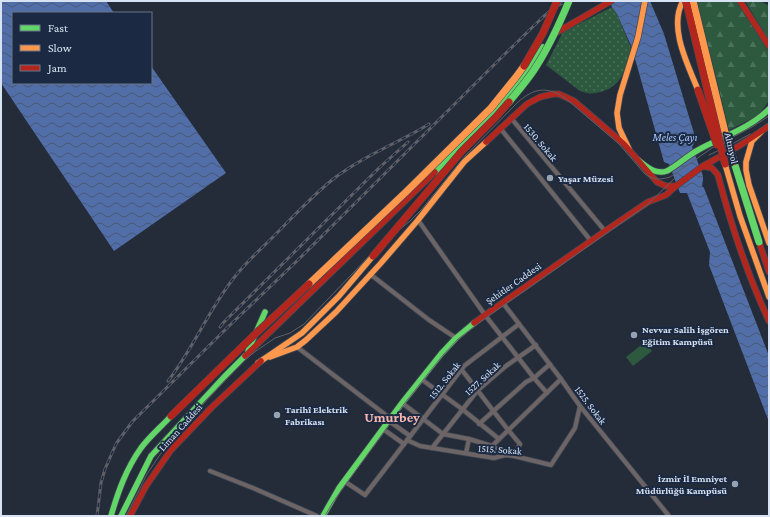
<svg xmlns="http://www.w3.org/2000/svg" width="770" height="517" font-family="'Crimson Pro',serif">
<defs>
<pattern id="grass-dots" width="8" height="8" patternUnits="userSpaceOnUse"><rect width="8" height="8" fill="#2d593e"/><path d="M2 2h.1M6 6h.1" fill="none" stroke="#4b715a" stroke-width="1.8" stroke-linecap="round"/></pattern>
<pattern id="forest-firs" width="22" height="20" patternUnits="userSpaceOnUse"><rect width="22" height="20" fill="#2d593e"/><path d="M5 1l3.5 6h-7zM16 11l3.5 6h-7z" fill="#4b715a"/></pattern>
<pattern id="water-waves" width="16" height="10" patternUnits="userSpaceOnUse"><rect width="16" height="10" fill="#516ea8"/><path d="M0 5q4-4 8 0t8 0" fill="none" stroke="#485978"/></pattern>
</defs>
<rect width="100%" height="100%" fill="#242c39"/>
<!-- grass -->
<path fill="url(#grass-dots)" d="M612 7 617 14 631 48C625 68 624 85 601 92 593 94 588 94 580 91L546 65 563 32Z"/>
<!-- forest -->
<g fill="url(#forest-firs)">
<path d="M697 1H736L769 52V101L760 113 753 118 729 130Z"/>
<path d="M745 1H760L769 6V40Z"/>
</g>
<!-- garden -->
<path fill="#2d593e" d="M645 342 652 351 633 366 626 357Z"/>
<!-- water -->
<g fill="url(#water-waves)">
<path d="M1 1H106L114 13H13V83H151V66L226 173 114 251 1 83Z"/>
<path d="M610 1H650L664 34 696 140 692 147 703 176V180L702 186 704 188 769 356V422L709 265 710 252 687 193H680L669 164 664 162 632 48 617 14 612 7Z"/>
</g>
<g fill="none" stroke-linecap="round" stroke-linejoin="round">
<defs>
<g id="street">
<path d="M511 118 605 231"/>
<path d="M500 128 591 241"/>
<path d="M418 220 485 315 534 378 547 393"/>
<path d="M370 274 429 320 456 338"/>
<path d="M503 303 561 379 580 406 669 516"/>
<path d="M297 347 391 419"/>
<path d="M461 369C481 394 499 420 520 444L514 456"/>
<path d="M421 379 462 409 499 439"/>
<path d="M402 403 443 434 469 439 492 446"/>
<path d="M389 421 410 436"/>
<path d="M479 424 526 382 534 378 550 364"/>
<path d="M383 429 404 444"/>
<path d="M407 440 420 446 494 458 505 455 514 456 551 465 575 428 580 406"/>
<path d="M432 448 478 390 506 366 536 345"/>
<path d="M466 453 469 439"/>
<path d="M505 455 492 446 561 379"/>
<path d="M210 471 253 488 317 516"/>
<path d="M344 481 365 495 464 366 519 324"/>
</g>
<g id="fast">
<path d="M638 160C647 167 655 175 667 171 678 165 688 155 700 149 722 137 752 127 769 109"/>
<path d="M435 172 485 121 508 96 523 78 543 47"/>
<path d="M248 351 265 312"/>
<path d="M111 516C118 492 126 469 141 448 150 436 161 427 171 416"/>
<path d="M121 516 151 456 224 377 245 356"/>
<path d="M323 516 339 488 402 403 441 354 456 338 474 323"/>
</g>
<g id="slow">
<path d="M683 1C668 27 688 65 698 90"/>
<path d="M761 132 752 141 746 162V170L749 185 769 243"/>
<path d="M629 149 619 128 617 113 620 95 638 37 645 1"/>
<path d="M725 164 740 216 769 297"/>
<path d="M270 357 297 347 306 340 336 312 381 263 418 220 464 162 486 142"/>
<path d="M258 363 302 333 339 296 373 256"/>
</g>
<g id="jam">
<path d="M740 1 769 46"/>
<path d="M554 34 611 1"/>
<path d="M486 142 527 104 540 97 553 94H559L574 101 624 144 657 182 666 186H676L703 166 739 146 769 126"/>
<path d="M703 166 712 168 718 175C731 225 747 274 769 321"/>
<path d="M759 242 769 272"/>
<path d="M474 323 485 315 605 231 648 202 666 195 676 186"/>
<path d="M245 356 435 172"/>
<path d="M130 516 146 486 171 450 211 408 261 361"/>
</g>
</defs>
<!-- street casing -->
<use href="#street" stroke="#424a55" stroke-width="5.5"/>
<!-- fast casing -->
<use href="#fast" stroke="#424a55" stroke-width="7"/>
<!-- slow casing -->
<use href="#slow" stroke="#424a55" stroke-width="7"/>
<!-- jam casing -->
<use href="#jam" stroke="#424a55" stroke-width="7"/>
<!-- street -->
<use href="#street" stroke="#6d6466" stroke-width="4"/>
<!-- fast -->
<use href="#fast" stroke="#63d668" stroke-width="5.5"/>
<!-- slow -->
<use href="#slow" stroke="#ff974d" stroke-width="5.5"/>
<!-- jam -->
<use href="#jam" stroke="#b3261e" stroke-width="5.5"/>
<!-- tram -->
<g stroke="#606168" stroke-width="1">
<path d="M709 155 734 143 750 134"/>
<path d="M126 516 147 474 159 456 181 428 205 401 246 359 256 351 275 338 290 333 304 324 377 248 410 221 422 209 465 156 518 102C534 88 547 86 565 98L618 143 645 174C653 180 660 180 670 177L712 148 752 127 769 116"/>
<path d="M325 516 333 502 404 404 443 355 458 339 487 317 647 205 676 177"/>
</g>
<defs>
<g id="rail">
<path d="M220 327 224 322 380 167 408 142"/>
<path d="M168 381C193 349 208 311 233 279 245 263 260 250 273 237 292 218 311 197 332 180 359 159 390 146 419 130L429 124"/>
<path d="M97 516 101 483 105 469 116 444 132 422 228 327 299 259 509 50 543 17 555 7 567 1"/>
</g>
</defs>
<!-- rail casing -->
<use href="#rail" stroke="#606168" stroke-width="3"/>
<!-- rail -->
<use href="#rail" stroke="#1b2a42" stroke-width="1.5" stroke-dasharray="4.5" stroke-linecap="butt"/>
<defs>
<g id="fast-bridge">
<path d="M509 102C517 92 526 82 534 70 548 49 559 25 569 1"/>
<path d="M734 162 759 242"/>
</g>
<g id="slow-bridge">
<path d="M693 1 725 132 734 162"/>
<path d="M309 284 406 192 491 108 516 77 524 66"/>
</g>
<g id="jam-bridge">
<path d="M686 1 725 164"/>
<path d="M524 66 543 33 557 1"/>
<path d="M698 90 717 145"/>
<path d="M373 256 462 151 496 117 509 102"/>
<path d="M171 416 250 339 309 284"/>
</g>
</defs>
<!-- fast-bridge casing -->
<use href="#fast-bridge" stroke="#424a55" stroke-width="8" stroke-linecap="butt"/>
<!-- slow-bridge casing -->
<use href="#slow-bridge" stroke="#424a55" stroke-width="8" stroke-linecap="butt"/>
<!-- jam-bridge casing -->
<use href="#jam-bridge" stroke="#424a55" stroke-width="8" stroke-linecap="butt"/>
<!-- fast-bridge -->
<use href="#fast-bridge" stroke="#63d668" stroke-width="7"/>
<!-- slow-bridge -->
<use href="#slow-bridge" stroke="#ff974d" stroke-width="7"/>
<!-- jam-bridge -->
<use href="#jam-bridge" stroke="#b3261e" stroke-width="7"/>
</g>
<!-- markers -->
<g fill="#98a2b1" stroke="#1b2a42" stroke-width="1.5">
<circle cx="550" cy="178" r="4"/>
<circle cx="634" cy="335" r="4"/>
<circle cx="277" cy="415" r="4"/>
<circle cx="735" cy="484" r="4"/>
</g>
<g text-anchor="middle" stroke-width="4" stroke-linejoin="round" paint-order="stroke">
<!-- street labels -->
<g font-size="10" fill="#d7e2f2" stroke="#1b2a42">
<text transform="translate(541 142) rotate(50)" y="4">1530. Sokak</text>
<text transform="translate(732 148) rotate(77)" y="4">Altınyol</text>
<text transform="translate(513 283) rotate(-35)" y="4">Şehitler Caddesi</text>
<text transform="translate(482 378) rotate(-43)" y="4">1527. Sokak</text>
<text transform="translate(444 380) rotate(-52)" y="4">1512. Sokak</text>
<text transform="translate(591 405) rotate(53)" y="4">1525. Sokak</text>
<text transform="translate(180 427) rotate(-48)" y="4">Liman Caddesi</text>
<text transform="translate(500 449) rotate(4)" y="4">1515. Sokak</text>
</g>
<!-- poi labels -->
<g font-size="10" font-weight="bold" fill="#d7e2f2" stroke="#1b2a42" text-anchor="start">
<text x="558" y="182">Yaşar Müzesi</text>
<text x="642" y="333">Nevvar Salih İşgören<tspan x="642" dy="12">Eğitim Kampüsü</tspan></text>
<text x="285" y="413">Tarihî Elektrik<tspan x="285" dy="12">Fabrikası</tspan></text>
<text x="727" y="482" text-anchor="end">İzmir İl Emniyet<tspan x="727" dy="12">Müdürlüğü Kampüsü</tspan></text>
</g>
<!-- water labels -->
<g font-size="11" font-style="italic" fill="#acc8fc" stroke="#1b2a42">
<text x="675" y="141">Meles Çayı</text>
</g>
<!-- district labels -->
<g font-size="14" font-weight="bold" fill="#f9b6ae" stroke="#1b2a42">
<text x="392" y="422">Umurbey</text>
</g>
</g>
<!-- border -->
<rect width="770" height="517" fill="none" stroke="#d7e2f2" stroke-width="4"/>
<!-- legend -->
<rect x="12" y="12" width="140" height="72" fill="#1b2a42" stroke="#667488"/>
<rect x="20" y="25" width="20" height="6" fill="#63d668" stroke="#667488"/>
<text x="48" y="32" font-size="12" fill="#d7e2f2">Fast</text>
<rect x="20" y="45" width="20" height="6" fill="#ff974d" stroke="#667488"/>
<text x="48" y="52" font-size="12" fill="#d7e2f2">Slow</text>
<rect x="20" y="65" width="20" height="6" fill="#b3261e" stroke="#667488"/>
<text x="48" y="72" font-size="12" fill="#d7e2f2">Jam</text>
</svg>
